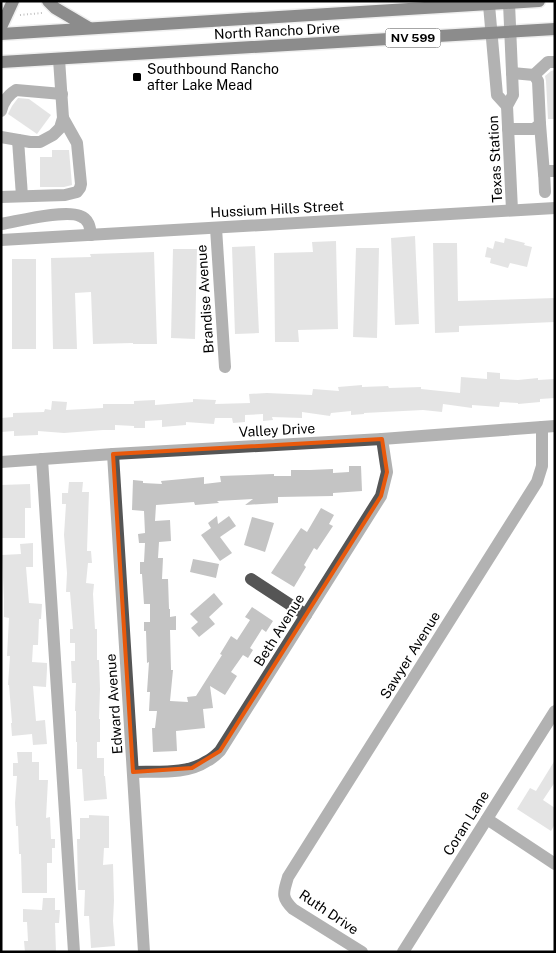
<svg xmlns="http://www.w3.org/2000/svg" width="556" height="953" font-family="'Public Sans',sans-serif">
<rect width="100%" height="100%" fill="#fff"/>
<!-- building -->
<g fill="#c4c4c4">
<path d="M555 70V119H548L546 81 545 76 551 71Z"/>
<path d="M18 98 29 99 51 115 37 134 8 114 12 106Z"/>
<path d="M52 150H69L72 185 64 187H40V157H52Z"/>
<path d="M415 236 419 324 395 325 391 238Z"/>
<path d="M505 238 525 243 524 245 532 247 527 267 510 263 508 268 490 263 491 258 485 257 487 247 493 249 495 241 504 243Z"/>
<path d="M336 241 338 329 298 330 299 342H275L274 253 313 252 312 242Z"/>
<path d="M433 243H457L458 301 555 298V322L459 326V332L435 333Z"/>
<path d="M255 246 259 333 235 334 232 247Z"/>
<path d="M356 248H379L377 338 353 337Z"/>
<path d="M173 249H197L195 339 171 338Z"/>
<path d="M154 252 157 344H133V343L93 344 91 292 75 293 77 349H53L51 258 91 257 90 254Z"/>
<rect x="12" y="259" width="24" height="90"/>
<path d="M487 372 500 373V379L518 380 538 378V380L555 379V398L540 399V402L518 404V403L500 402 499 407 472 405V408L443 404 442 412 423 410 364 413V414L351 415V411L331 413 330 416 302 412V418L272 417 273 420 263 421V414L245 415V422L233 423 232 418H215L214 424 186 422V425L162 427V420L145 421V428H134V426L115 425V430H103L64 433 38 431V435L14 436V431L1 432V418L13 417V413L44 412 45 409 51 410 52 401 67 402 66 410 103 408V404H134V401L155 400V405L193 402V399L216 400 215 404 250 403 249 394 267 393 312 395 313 389 339 391 338 387 362 385V387L388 386 389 388 421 387V389L460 393 461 377 487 379Z"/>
<path d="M349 466H361L362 491 333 493V496L278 497V503L245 505 253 499 217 501 219 503 195 505 194 502 156 505 155 521 170 520 171 541 159 542 158 558H163L162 579H168L169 609H170V617L176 616V630H170L171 670H173L170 701 188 702 187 697 196 696 222 655 220 654 231 636 237 640 250 620 245 617 252 607 273 621 266 632 262 629 250 648 253 650 248 658 243 655 231 672 237 676 225 695 210 686 213 708 203 709 205 728 176 731 177 751 153 752 152 728H155L157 711H149L150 692H147L149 662 147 663 146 631H144V622H150V604H144L142 574H140V562H144L145 543H139L138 534 145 533 144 511 132 510 133 480 143 481V483L162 484 161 481 204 477V484L221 482 220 476 274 474V476H291V470H310L333 469V473L349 472Z"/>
<path d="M69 482H83L82 492H89L87 551H91L92 563H88L86 583 94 584 93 594 95 629H97V660H99L100 689 99 719H100V742H97V758H104V776H105L107 799 84 801 82 769H77V742H76V711H75L76 683H72L71 661H75V643H70V629H73L70 592H66L67 573 64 535 66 504H62V493H68Z"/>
<path d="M30 484 31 508H25V538H1V527H2L1 485Z"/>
<path d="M321 508 334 515 329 524 333 526 317 550 314 548 304 565 306 567 294 587 271 573 301 528 307 532Z"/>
<path d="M217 516 218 524 229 516 236 526 220 537 232 553 220 561 201 535 211 528 208 523Z"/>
<path d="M252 517 274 523 265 552 244 545Z"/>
<path d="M33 543V567H26L29 603 42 604 41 619H39L38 645H33L32 662 47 663V669L46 687 33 686 36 721 45 720 47 744 33 745 32 734 12 736 11 723H12L9 685H8L10 656H7L9 618 4 617V599L2 555 21 554 20 544Z"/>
<path d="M193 559 219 564 216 578 190 572Z"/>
<path d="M214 593 223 604 209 617 215 624 199 637 191 628 198 622 190 614Z"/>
<path d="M17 752H32V762H39V780H48L46 818 50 817 51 839H55V848H52V863H47V893H22L21 854H19L18 826H16L15 803 17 776H13V763H18Z"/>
<path d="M555 760V782L543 800 555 808V824L551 831 517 809 530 788 536 791Z"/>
<path d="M89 815 109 816V848H104L103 865 113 864 114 901 113 921 115 946 91 948 89 916H84L85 890H78L77 839H80V818H89Z"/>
<path d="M43 898H55V910H60L59 923H55L56 952H25L24 941H28L27 922H23V909L42 910Z"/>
</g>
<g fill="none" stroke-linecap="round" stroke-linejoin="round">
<defs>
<g id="major">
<path d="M48 1 55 8 89 28"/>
<path d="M1 27 13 1"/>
<path d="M1 34 539 1"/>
<path d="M1 62 555 29"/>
</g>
</defs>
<!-- major casing -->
<use href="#major" stroke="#dbdbdb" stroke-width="15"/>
<!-- path -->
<path stroke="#777" stroke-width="2" stroke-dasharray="1 2.5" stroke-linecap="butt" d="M20 15 42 13"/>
<!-- minor -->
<g stroke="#555" stroke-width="12">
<path d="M509 3 513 95 507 106 512 210"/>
<path d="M489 5 497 95 507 106"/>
<path d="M534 75 548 62H555"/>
<path d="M1 111C3 102 8 95 16 90L62 94"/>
<path d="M540 124 544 174"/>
<path d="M508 129H534L540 124 538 81 534 75 512 73"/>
<path d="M1 137 30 142H40L53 135 60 128 63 118 59 59"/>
<path d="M18 140 22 196"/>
<path d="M545 192 544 171H555"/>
<path d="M1 197 65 195 77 192 80 188 81 184 77 143 63 118"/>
<path d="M1 224C19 221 65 209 80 216 89 219 90 227 91 235"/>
<path d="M216 228 225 367"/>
<path d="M1 240 555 208"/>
<path d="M113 454 144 952"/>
<path d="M42 459 74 952"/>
<path d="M1 462 113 454 382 439 555 426"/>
<path d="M251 579 306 615"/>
<path d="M133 772C157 771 186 775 207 761 212 759 216 755 220 751L381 496 387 472 382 439"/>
<path d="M487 819 555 864"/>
<path d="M362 952 293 909C280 896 284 892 288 877L537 482 542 466V427"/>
<path d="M403 952 555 711"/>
</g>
<!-- major -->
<use href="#major" stroke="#000" stroke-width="12"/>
</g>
<!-- marked area -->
<path d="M0 0H556V953H0ZM382 439 387 472 381 496 220 751 192 768 133 772 113 454Z" fill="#fff" fill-opacity=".55" fill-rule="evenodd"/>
<path fill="none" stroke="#e8590c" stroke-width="4" stroke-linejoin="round" d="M382 439 387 472 381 496 220 751 192 768 133 772 113 454Z"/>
<!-- markers -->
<rect fill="#000" stroke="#fff" stroke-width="2" x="132" y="72" width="10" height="10" rx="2.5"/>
<g text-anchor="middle" stroke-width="4" stroke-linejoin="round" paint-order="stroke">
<!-- shield labels -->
<rect fill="#fff" stroke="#4c4c4c" stroke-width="1" x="385.5" y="28.5" width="55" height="19" rx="4"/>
<g font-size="12" font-weight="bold" fill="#000">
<text x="413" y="42">NV 599</text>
</g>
<!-- street labels -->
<g font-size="14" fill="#000" stroke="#fff">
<text transform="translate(277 31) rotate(-3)" y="5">North Rancho Drive</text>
<text transform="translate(495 159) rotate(-93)" y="5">Texas Station</text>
<text transform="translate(277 209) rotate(-3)" y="5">Hussium Hills Street</text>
<text transform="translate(205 299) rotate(-94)" y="5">Brandise Avenue</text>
<text transform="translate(277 430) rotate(-3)" y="5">Valley Drive</text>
<text transform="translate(279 630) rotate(-58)" y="5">Beth Avenue</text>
<text transform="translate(410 655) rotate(-58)" y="5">Sawyer Avenue</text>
<text transform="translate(114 704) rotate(-94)" y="5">Edward Avenue</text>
<text transform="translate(466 823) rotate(-58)" y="5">Coran Lane</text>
<text transform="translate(329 912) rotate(34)" y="5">Ruth Drive</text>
</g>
<!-- poi labels -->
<g font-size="14" fill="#000" stroke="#fff" text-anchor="start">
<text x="147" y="74">Southbound Rancho<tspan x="147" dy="16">after Lake Mead</tspan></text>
</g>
</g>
<!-- border -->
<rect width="556" height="953" fill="none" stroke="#000000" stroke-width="5"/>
</svg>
